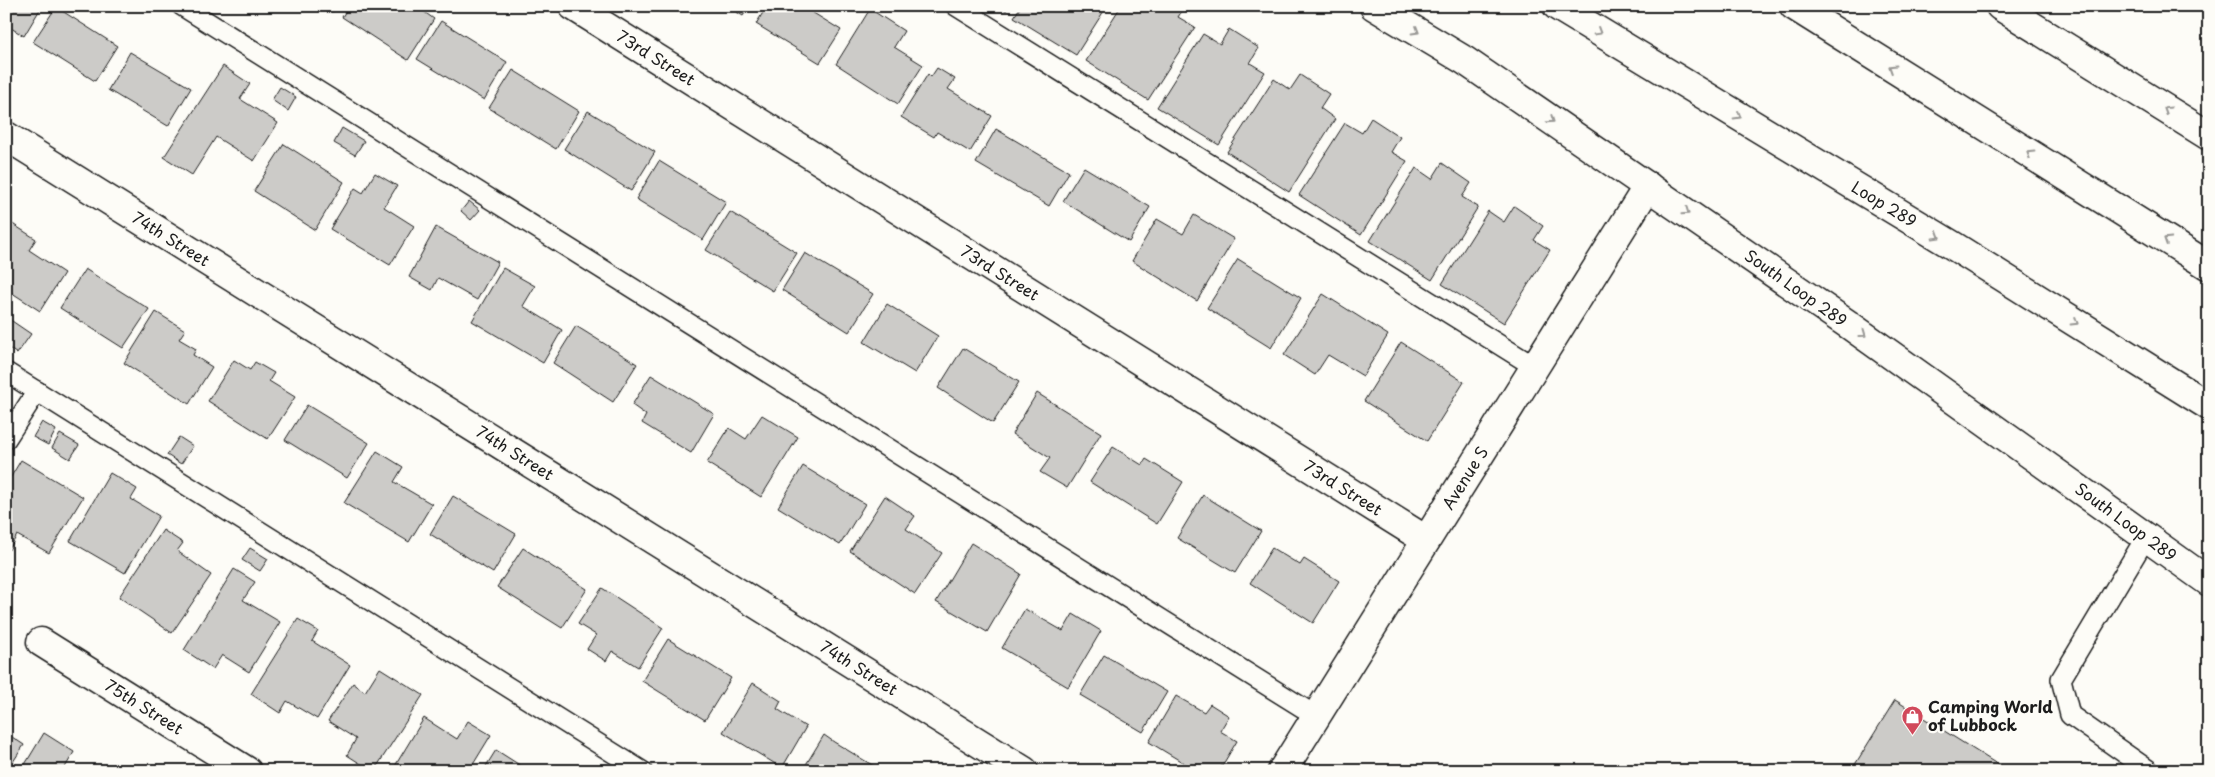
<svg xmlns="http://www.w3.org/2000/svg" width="2215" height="777" font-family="'Playpen Sans',sans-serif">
<rect width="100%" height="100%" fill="#fdfcf7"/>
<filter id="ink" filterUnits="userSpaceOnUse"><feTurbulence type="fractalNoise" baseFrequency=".02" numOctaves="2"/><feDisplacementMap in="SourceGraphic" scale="10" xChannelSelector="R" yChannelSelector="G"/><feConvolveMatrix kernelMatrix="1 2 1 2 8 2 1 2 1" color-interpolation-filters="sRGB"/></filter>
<g filter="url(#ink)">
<!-- building -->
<g fill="#cccbc8" stroke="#1c1c1c">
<path d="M6 6H42L24 36 6 25Z"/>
<path d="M324 6H337L333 12Z"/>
<path d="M349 6H416L434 19 408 60 342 17Z"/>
<path d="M727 6H749L743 16Z"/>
<path d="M767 6H802L841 30 820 63 756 24Z"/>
<path d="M998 6H1009L1006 11Z"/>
<path d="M1021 6H1107L1076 55 1014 17Z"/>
<path d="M1121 6H1185L1178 17 1195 27 1148 100 1086 61Z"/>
<path d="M56 7 117 46 95 81 33 42Z"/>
<path d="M870 9 904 31 894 47 923 65 898 104 836 64Z"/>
<path d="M441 21 507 62 484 100 417 59Z"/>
<path d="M1229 29 1259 48 1250 63 1265 72 1219 145 1157 107 1203 34 1220 44Z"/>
<path d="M130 52 191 88 168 126 108 90Z"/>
<path d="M223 66 250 84 240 99 278 123 254 161 216 137 192 175 164 157Z"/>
<path d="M937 68 955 79 948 89 992 116 970 152 937 132 934 137 901 117 928 74 931 77Z"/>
<path d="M513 70 579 111 556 149 489 108Z"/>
<path d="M1300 75 1329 94 1320 108 1335 119 1289 192 1227 152 1274 79 1290 90Z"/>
<path d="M280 87 296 97 288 111 272 100Z"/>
<path d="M588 111 655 152 631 191 564 149Z"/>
<path d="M1371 118 1400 137 1391 152 1407 161 1361 235 1299 195 1345 123 1362 133Z"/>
<path d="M342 128 364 141 355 155 334 143Z"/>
<path d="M996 129 1069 172 1049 206 976 163Z"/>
<path d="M284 144 344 182 315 230 254 191Z"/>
<path d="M659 161 726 202 703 240 636 199Z"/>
<path d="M1442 163 1471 183 1462 197 1478 207 1432 280 1370 241 1416 168 1432 179Z"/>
<path d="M1084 167 1150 207 1129 242 1063 201Z"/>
<path d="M375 173 397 186 384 207 414 226 390 265 330 229 355 188 363 193Z"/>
<path d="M469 201 480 210 471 220 461 211Z"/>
<path d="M1514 206 1543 226 1534 240 1550 250 1504 323 1442 284 1488 211 1504 222Z"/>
<path d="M730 212 797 253 773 291 706 250Z"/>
<path d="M1194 215 1234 239 1197 301 1132 261 1157 219 1183 234Z"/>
<path d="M11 223 36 239 29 250 64 273 40 311 6 289V231Z"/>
<path d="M436 227 498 262 477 300 438 278 432 290 409 277Z"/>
<path d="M805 253 873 294 849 332 782 290Z"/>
<path d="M1238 259 1301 298 1271 348 1207 308Z"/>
<path d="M503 268 535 286 523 306 562 330 543 363 472 321Z"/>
<path d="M85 269 149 309 123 348 60 308Z"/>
<path d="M1323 294 1388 335 1363 376 1328 355 1315 375 1284 355Z"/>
<path d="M887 304 938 336 915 373 864 342Z"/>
<path d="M156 312 185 330 179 339 196 349 193 355 212 367 189 404 124 363Z"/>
<path d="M9 319 31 334 17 354 6 346V323Z"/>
<path d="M576 326 637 364 613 402 553 363Z"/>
<path d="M1401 342 1464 382 1427 441 1364 401Z"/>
<path d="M963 348 1019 382 993 423 938 388Z"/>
<path d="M234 360 250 370 255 362 274 373 269 381 295 397 268 439 208 401Z"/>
<path d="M651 375 714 414 691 453 642 423 646 415 632 405Z"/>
<path d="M1037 393 1101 433 1067 488 1040 472 1050 458 1012 434Z"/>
<path d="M307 405 369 443 347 478 285 440Z"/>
<path d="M762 415 798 437 761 497 707 463 729 428 746 439Z"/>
<path d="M42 422 56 430 48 445 33 437Z"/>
<path d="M60 434 79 445 70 459 52 448Z"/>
<path d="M179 437 193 446 181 464 167 455Z"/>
<path d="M1113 447 1142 465 1146 459 1183 482 1157 524 1090 482Z"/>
<path d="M377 451 403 467 394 482 432 504 409 542 344 503Z"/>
<path d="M21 460 83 497 49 553 17 535 9 550 6 548V485Z"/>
<path d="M803 466 865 504 840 545 778 507Z"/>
<path d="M110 473 137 489 131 499 159 516 125 573 70 541Z"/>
<path d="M1203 495 1261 531 1235 573 1177 538Z"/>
<path d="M453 496 516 534 493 573 430 534Z"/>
<path d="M885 496 915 516 906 529 942 553 915 594 850 551Z"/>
<path d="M163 530 183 543 177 551 211 575 172 633 119 597Z"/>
<path d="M971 543 1021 574 987 632 936 602Z"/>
<path d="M250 548 268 559 260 571 242 560Z"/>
<path d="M523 548 587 589 562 628 497 587Z"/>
<path d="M1272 548 1300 565 1304 559 1339 581 1313 623 1250 583Z"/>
<path d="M234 569 255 582 243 600 280 622 249 672 222 655 213 669 184 650Z"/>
<path d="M602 588 663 628 638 667 612 651 606 661 587 649 596 635 578 624Z"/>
<path d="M1025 609 1063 631 1073 614 1101 631 1068 687 1002 648Z"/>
<path d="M298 619 318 631 312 641 350 665 317 719 287 701 280 713 251 694Z"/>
<path d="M668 639 731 678 705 720 642 681Z"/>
<path d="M1104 655 1167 692 1143 732 1080 695Z"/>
<path d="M380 668 423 695 374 771H372L347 755 356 739 328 721 353 683 365 692Z"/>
<path d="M753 683 781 701 777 709 806 727 782 768 723 732Z"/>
<path d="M1176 696 1204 712 1210 704 1229 716 1220 731 1237 741 1219 771H1197L1149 742Z"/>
<path d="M1895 700 2008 771H1851Z"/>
<path d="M424 718 457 739 468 721 491 735 469 771H392Z"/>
<path d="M6 733 24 745 7 771H6Z"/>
<path d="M44 733 74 752 63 771H21Z"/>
<path d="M824 735 834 742 882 771H802Z"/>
<path d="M496 750 529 771H483Z"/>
</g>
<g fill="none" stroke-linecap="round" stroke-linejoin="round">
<defs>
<g id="service">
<path d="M182 6 1316 716"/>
<path d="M956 6 1535 367"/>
<path d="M6 372 642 771"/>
<path d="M6 439 37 391"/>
<path d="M2146 537 2061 679 2070 715 2150 771"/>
</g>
<g id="minor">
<path d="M573 6 1426 540"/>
<path d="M6 136 1024 771"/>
<path d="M41 642 247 771"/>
<path d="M1282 771 1648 186"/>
</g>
<g id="secondary">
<path d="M1374 6 1464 60 1852 327 2209 582"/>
<path d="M2000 6 2209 136"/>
</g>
<g id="motorway">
<path d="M1557 6 1952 245 2209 406"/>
<path d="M1794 6 2209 266"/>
</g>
</defs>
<!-- service casing -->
<use href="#service" stroke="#1c1c1c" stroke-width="22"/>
<!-- minor casing -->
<use href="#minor" stroke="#1c1c1c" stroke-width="31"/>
<!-- secondary casing -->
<use href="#secondary" stroke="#1c1c1c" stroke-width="31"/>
<!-- motorway casing -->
<use href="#motorway" stroke="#1c1c1c" stroke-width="31"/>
<!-- service -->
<use href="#service" stroke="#fdfcf7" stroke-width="19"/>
<!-- minor -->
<use href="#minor" stroke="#fdfcf7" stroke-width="28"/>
<!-- secondary -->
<use href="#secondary" stroke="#fdfcf7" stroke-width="28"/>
<!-- motorway -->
<use href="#motorway" stroke="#fdfcf7" stroke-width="28"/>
</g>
<!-- one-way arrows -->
<defs><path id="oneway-chevron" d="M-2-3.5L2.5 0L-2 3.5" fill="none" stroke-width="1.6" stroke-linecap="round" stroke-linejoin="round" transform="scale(1.25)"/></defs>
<g stroke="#989794">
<use href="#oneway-chevron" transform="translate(1416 31) rotate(31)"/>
<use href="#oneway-chevron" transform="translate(1598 32) rotate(31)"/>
<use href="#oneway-chevron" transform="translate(1892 68) rotate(-148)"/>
<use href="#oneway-chevron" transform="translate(2167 110) rotate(-148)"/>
<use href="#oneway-chevron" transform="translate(1738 116) rotate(31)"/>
<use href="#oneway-chevron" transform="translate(1551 120) rotate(34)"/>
<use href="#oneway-chevron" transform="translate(2030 154) rotate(-148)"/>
<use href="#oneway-chevron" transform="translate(1686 212) rotate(35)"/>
<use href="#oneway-chevron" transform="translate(1937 236) rotate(31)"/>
<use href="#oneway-chevron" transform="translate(2167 240) rotate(-148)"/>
<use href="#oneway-chevron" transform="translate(2075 322) rotate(32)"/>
<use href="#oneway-chevron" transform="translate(1863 334) rotate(36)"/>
</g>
</g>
<!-- icons -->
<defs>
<symbol id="shop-pin" viewBox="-11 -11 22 30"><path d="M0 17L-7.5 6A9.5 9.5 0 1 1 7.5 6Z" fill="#d1495b" stroke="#fdfcf7"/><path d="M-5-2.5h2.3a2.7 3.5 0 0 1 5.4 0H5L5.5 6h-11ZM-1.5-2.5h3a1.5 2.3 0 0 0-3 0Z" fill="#fff"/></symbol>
</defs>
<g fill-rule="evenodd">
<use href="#shop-pin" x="1900" y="704" width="25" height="34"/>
</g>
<g text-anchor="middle" stroke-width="4.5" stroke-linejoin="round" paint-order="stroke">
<!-- street labels -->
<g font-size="16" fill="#1c1c1c" stroke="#fdfcf7">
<text transform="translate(656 58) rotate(32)" y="6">73rd Street</text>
<text transform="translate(1884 204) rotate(31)" y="6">Loop 289</text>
<text transform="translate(171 239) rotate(32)" y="6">74th Street</text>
<text transform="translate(1000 273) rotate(32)" y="6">73rd Street</text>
<text transform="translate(1796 288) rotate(35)" y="6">South Loop 289</text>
<text transform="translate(515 453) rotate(32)" y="6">74th Street</text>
<text transform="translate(1465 478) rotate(-58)" y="6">Avenue S</text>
<text transform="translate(1343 488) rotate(32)" y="6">73rd Street</text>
<text transform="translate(2126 522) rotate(36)" y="6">South Loop 289</text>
<text transform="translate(859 668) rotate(32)" y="6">74th Street</text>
<text transform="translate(144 707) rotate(32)" y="6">75th Street</text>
</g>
<!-- poi labels -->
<g font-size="16" font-weight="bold" fill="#1c1c1c" stroke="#fdfcf7" text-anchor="start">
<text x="1928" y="713">Camping World<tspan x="1928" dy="18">of Lubbock</tspan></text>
</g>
</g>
<!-- margin -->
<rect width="2215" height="777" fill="none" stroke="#fdfcf7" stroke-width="25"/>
<rect x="12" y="12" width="2190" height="752" fill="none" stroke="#1c1c1c" stroke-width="2" filter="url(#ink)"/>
</svg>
